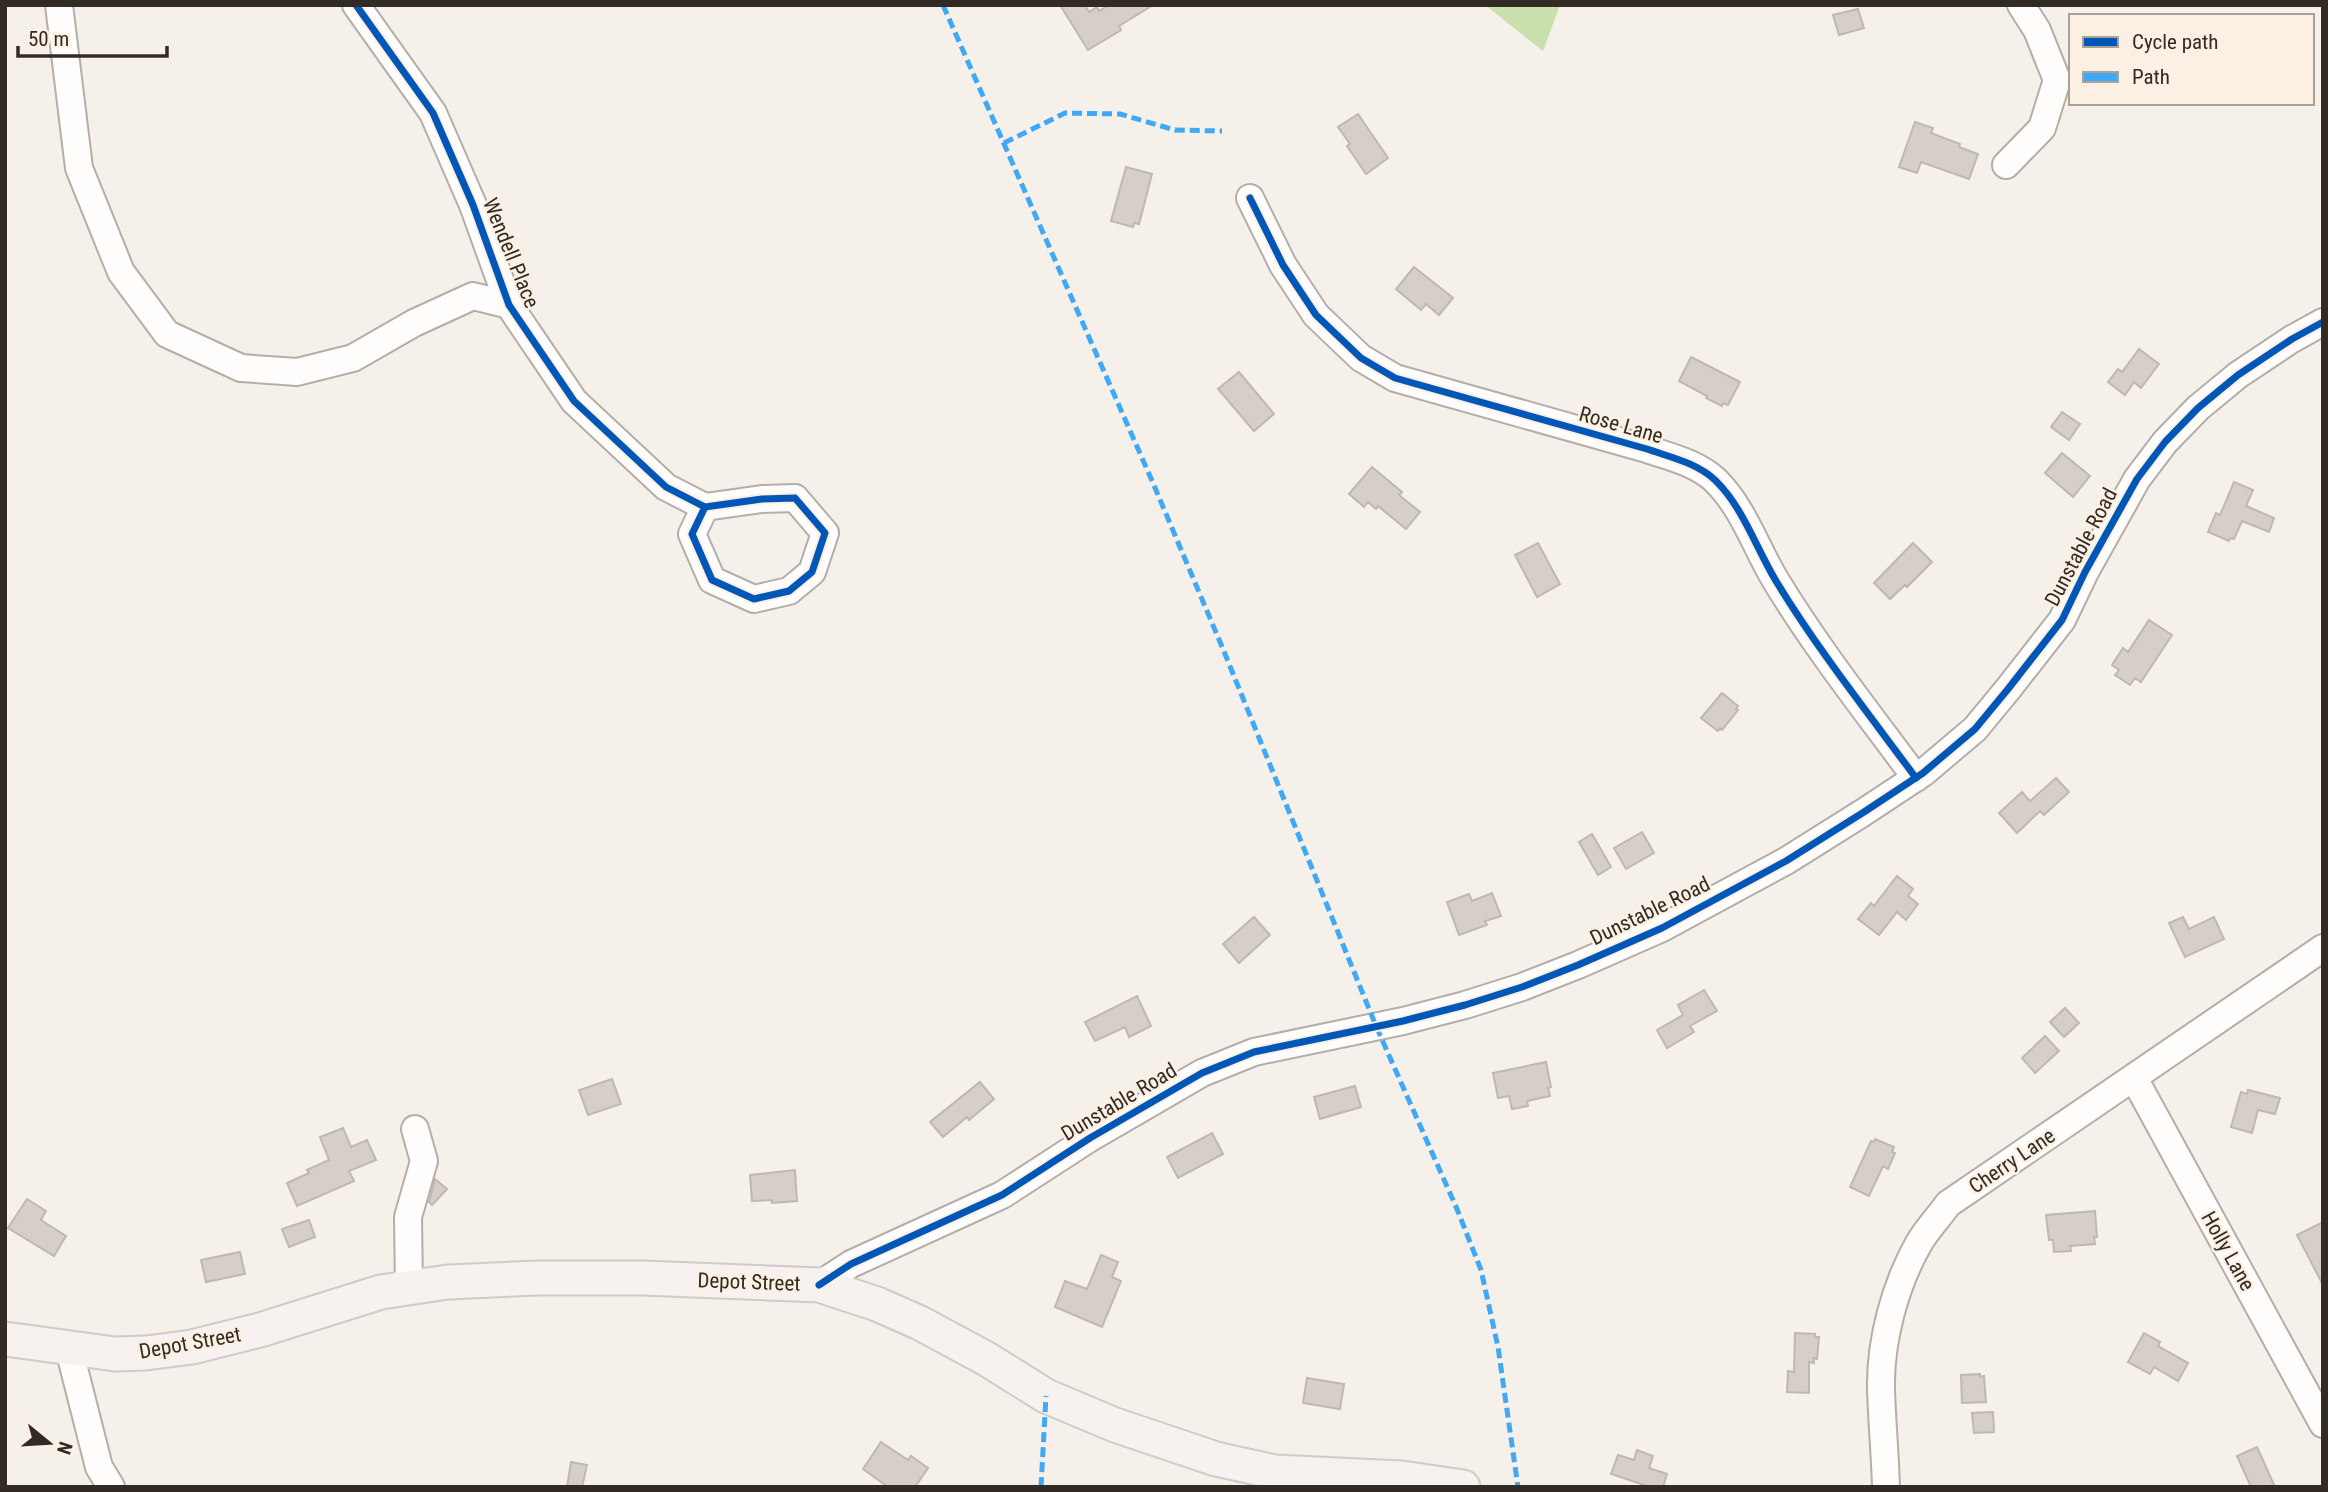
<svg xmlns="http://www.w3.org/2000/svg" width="2328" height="1492" font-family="'Roboto Condensed',sans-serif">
<rect width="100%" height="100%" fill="#f6f0ea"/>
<!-- green -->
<path fill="#c9e0ad" d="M1485 5H1560L1543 51Z"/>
<!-- building -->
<g fill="#d6cfc9" stroke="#bfb8b2" stroke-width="2">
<path d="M1060 5H1085L1089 12 1097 7 1099 11 1109 5H1153L1119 26 1121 30 1088 50Z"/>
<path d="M1858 9 1864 28 1839 35 1833 15Z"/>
<path d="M1358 114 1388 158 1366 174 1347 146 1350 144 1338 127Z"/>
<path d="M1915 122 1933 128 1931 133 1960 144 1959 147 1978 154 1969 179 1921 162 1917 173 1899 167Z"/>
<path d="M1126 167 1152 174 1139 224 1134 223 1133 227 1111 221Z"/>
<path d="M1414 267 1453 298 1439 315 1426 304 1421 310 1396 289Z"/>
<path d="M2139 349 2159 364 2141 388 2134 382 2125 395 2108 382 2118 369 2122 372Z"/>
<path d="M1691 357 1740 382 1728 405 1723 403 1722 406 1706 398 1707 396 1679 381Z"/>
<path d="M1239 372 1274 414 1254 431 1218 389Z"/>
<path d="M2062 412 2080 424 2069 440 2051 427Z"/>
<path d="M2062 453 2090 476 2073 497 2045 473Z"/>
<path d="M1372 467 1402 492 1399 495 1420 512 1406 529 1378 506 1376 509 1368 502 1364 507 1349 494Z"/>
<path d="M2234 482 2253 490 2246 506 2274 518 2269 532 2242 521 2234 539 2230 538 2229 541 2208 532 2216 513 2220 515Z"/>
<path d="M1538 543 1560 584 1537 597 1515 555Z"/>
<path d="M1913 543 1932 562 1907 587 1905 585 1890 599 1874 583Z"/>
<path d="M2149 620 2172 635 2141 682 2135 678 2130 685 2115 675 2119 670 2112 665 2123 648 2128 652Z"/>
<path d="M1722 693 1738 706 1736 709 1738 710 1722 730 1720 728 1718 731 1701 718Z"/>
<path d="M2056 778 2069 792 2044 815 2040 811 2017 833 1999 813 2022 792 2030 801Z"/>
<path d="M1642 832 1654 853 1626 869 1614 848Z"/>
<path d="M1592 834 1611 867 1598 875 1579 842Z"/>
<path d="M1897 876 1913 889 1908 896 1918 904 1906 920 1897 912 1879 935 1858 919 1871 903 1874 906Z"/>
<path d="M1492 893 1501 916 1485 921 1487 925 1459 935 1447 902 1469 894 1472 901Z"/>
<path d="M1254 917 1270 935 1239 963 1223 944Z"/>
<path d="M2183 917 2189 929 2214 917 2224 939 2185 957 2169 923Z"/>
<path d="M1704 990 1717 1011 1690 1026 1694 1032 1667 1048 1657 1030 1683 1015 1678 1005Z"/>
<path d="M1137 996 1151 1026 1129 1037 1125 1027 1095 1041 1085 1022Z"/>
<path d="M2065 1008 2079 1023 2064 1037 2050 1022Z"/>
<path d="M2045 1036 2059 1051 2035 1073 2022 1058Z"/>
<path d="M1546 1062 1551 1087 1548 1088 1550 1096 1527 1101 1528 1106 1512 1109 1509 1096 1498 1098 1493 1073Z"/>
<path d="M612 1079 621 1104 588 1115 579 1090Z"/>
<path d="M980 1082 994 1099 969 1120 967 1117 943 1137 930 1122Z"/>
<path d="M1355 1086 1361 1107 1320 1119 1314 1097Z"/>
<path d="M2248 1090 2280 1098 2275 1114 2258 1110 2252 1133 2231 1127 2241 1092 2247 1094Z"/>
<path d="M343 1128 351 1147 367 1140 376 1160 349 1171 354 1181 297 1206 287 1183 309 1173 307 1170 329 1160 320 1137Z"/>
<path d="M1212 1133 1223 1154 1178 1178 1167 1157Z"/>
<path d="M1875 1139 1894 1147 1892 1152 1895 1153 1888 1169 1883 1166 1869 1196 1850 1187 1871 1141 1874 1142Z"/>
<path d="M795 1170 797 1201 772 1203V1200L752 1201 750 1175Z"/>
<path d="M435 1179 447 1189 432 1205 429 1202Z"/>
<path d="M27 1199 46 1211 41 1220 66 1236 54 1256 8 1228Z"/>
<path d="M2095 1211 2097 1237H2094L2095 1244 2070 1246 2071 1251 2054 1252 2053 1240H2049L2046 1215Z"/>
<path d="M309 1220 315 1237 289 1247 282 1229Z"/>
<path d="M2323 1222V1285L2297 1235Z"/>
<path d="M240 1252 245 1274 206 1282 201 1260Z"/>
<path d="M1101 1255 1118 1262 1112 1277 1121 1281 1102 1327 1055 1307 1065 1281 1087 1289Z"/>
<path d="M1795 1333 1815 1334V1337H1819L1817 1359 1814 1358V1363L1809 1362V1393L1787 1392 1788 1371 1794 1372Z"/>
<path d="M2144 1333 2160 1342 2158 1346 2188 1363 2178 1381 2154 1367 2150 1374 2128 1362Z"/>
<path d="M1980 1374V1377L1984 1376 1986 1402 1962 1403 1961 1375Z"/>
<path d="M1307 1378 1344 1384 1340 1409 1303 1403Z"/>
<path d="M1993 1412 1994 1432 1974 1433 1972 1413Z"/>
<path d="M881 1442 908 1460 911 1456 928 1468 915 1487H888L863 1469Z"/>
<path d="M2257 1447 2275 1487H2251L2237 1456Z"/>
<path d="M1637 1450 1653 1456 1649 1468 1667 1474 1663 1487H1650L1611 1474 1618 1455 1634 1460Z"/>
<path d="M571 1462 587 1465 582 1487H567Z"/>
</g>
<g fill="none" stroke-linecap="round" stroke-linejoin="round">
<defs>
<g id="minor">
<path d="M59 5 79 168 121 272 167 334 241 368 297 372 353 358 414 323 473 296 509 305"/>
<path d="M356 5 433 113 473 205 509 305 574 401 666 487 705 507 762 499 795 498 825 533 812 572 789 591 754 599 712 580 692 534 705 507"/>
<path d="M2006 165 2042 128 2057 80 2037 30 2021 5"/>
<path d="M1250 198 1283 265 1316 315 1361 358 1395 378 1647 449C1670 457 1697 463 1715 480 1743 507 1756 548 1776 581 1818 650 1868 713 1916 778"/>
<path d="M2134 1078 2323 1424"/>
<path d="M819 1285 851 1264 1002 1195 1090 1138 1202 1073 1254 1052 1403 1021 1465 1005 1522 987 1578 965 1662 928 1786 861 1864 812 1923 773 1975 729 2008 689 2062 620 2085 572 2137 479 2165 442 2198 408 2238 375 2292 339 2323 322"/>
<path d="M409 1288 408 1217 424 1161 415 1129"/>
<path d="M69 1349 99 1467 111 1487"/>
<path d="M1886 1487C1885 1454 1882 1422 1881 1389 1880 1341 1895 1285 1919 1243 1927 1229 1939 1217 1948 1204L2323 948"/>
</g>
<path id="major" d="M5 1339 115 1354 146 1353 192 1347 260 1330 381 1292 448 1282 538 1278H643L819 1285 877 1304 920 1323 985 1358 1046 1396 1115 1425 1216 1459 1275 1472 1402 1478 1463 1487"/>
</defs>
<!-- minor casing -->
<use href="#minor" stroke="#b5aea8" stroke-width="30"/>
<!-- major casing -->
<use href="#major" stroke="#cfcbc8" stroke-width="37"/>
<!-- minor -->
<use href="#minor" stroke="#fefdfc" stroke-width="26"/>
<!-- major -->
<use href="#major" stroke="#f7f2f0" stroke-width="33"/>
<!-- quiet -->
<g stroke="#3fa9f5" stroke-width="5" stroke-dasharray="10 5" stroke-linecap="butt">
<path d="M943 5 1153 483 1223 649 1376 1026 1457 1209 1481 1270 1498 1347 1518 1487"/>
<path d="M1004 143 1065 113 1120 114 1175 130 1222 131"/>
<path d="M1041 1487 1046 1396"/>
</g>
<defs>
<g id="cycleway">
<path d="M356 5 433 113 473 205 509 305 574 401 666 487 705 507 762 499 795 498 825 533 812 572 789 591 754 599 712 580 692 534 705 507"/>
<path d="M1250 198 1283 265 1316 315 1361 358 1395 378 1647 449C1670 457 1697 463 1715 480 1743 507 1756 548 1776 581 1818 650 1868 713 1916 778"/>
<path d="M819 1285 851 1264 1002 1195 1090 1138 1202 1073 1254 1052 1403 1021 1465 1005 1522 987 1578 965 1662 928 1786 861 1864 812 1923 773 1975 729 2008 689 2062 620 2085 572 2137 479 2165 442 2198 408 2238 375 2292 339 2323 322"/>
</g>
</defs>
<!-- cycleway casing -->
<use href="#cycleway" stroke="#fcf0e4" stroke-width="11"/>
<!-- cycleway -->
<use href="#cycleway" stroke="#0057b8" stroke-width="7"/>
</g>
<g text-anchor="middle" stroke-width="5" stroke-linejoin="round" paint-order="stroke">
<!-- street labels -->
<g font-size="21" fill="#322b23" stroke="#fcf0e4">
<text transform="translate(511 253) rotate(68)" y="7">Wendell Place</text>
<text transform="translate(1621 425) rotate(16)" y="7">Rose Lane</text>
<text transform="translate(2081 547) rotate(-62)" y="7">Dunstable Road</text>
<text transform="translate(1650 911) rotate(-26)" y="7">Dunstable Road</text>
<text transform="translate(1119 1102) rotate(-31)" y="7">Dunstable Road</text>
<text transform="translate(2012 1161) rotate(-34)" y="7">Cherry Lane</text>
<text transform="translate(2228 1251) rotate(61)" y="7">Holly Lane</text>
<text transform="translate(749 1282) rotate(2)" y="7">Depot Street</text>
<text transform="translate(190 1343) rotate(-10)" y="7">Depot Street</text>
</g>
</g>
<!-- border -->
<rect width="2328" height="1492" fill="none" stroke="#322b23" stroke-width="14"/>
<!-- legend -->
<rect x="2069" y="14" width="245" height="91" fill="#fcf0e4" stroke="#aba197" stroke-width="2"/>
<rect x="2083" y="37" width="35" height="10" fill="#0057b8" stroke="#aba197" stroke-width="2"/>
<text x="2132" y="49" font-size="21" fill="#322b23">Cycle path</text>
<rect x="2083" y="72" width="35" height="10" fill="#3fa9f5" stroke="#aba197" stroke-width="2"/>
<text x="2132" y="84" font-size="21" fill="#322b23">Path</text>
<!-- north arrow -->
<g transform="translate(49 1443) rotate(108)" stroke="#fcf0e4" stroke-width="5" paint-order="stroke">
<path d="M0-5L12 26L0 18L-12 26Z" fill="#322b23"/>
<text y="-10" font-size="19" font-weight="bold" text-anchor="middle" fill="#322b23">N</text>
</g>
<!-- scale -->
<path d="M18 46v10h149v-10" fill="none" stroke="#322b23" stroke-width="3.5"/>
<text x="28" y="46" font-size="21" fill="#322b23" stroke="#fcf0e4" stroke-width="5" paint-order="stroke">50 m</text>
</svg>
